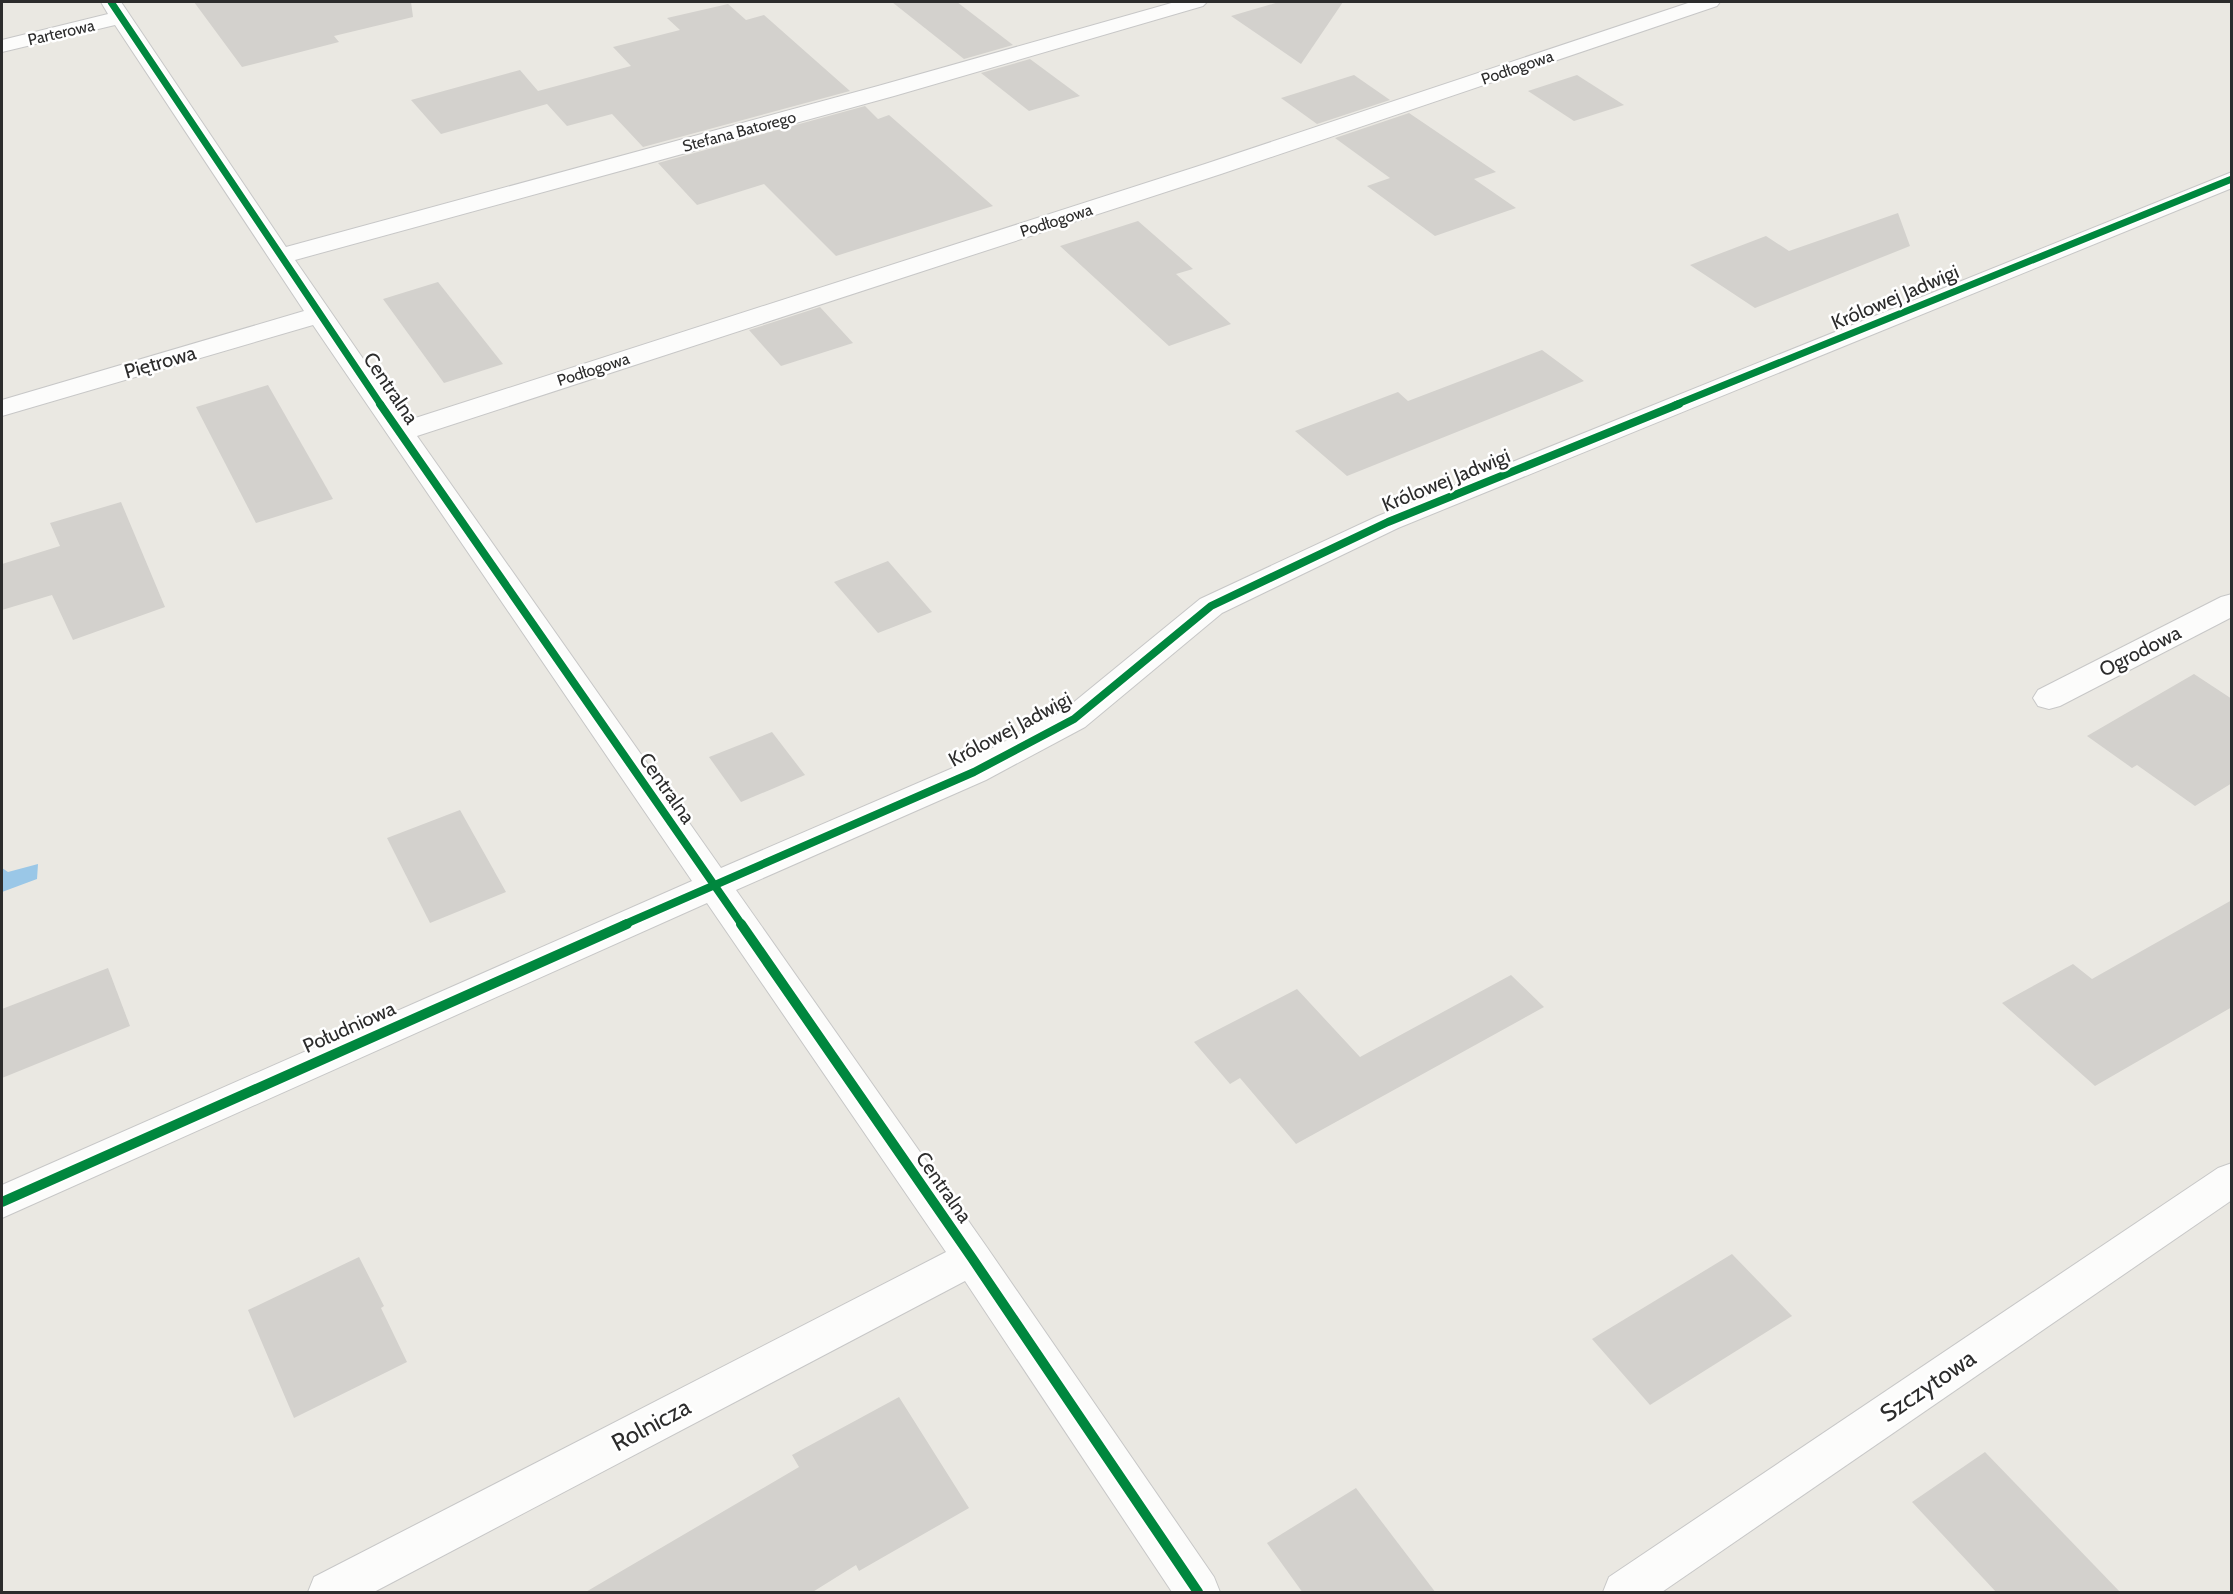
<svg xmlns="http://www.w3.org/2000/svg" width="2233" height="1594" font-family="Cabin,sans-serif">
<rect width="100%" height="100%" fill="#eae8e2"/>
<!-- water -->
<path fill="#9ac7e7" d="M38 864 37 879 2 892V868L8 872Z"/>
<!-- building -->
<g fill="#d3d1cd">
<path d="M194 2H411L413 17 334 36 339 42 242 67Z"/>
<path d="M892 2H957L1013 45 964 59Z"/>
<path d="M1279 2H1343L1301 64 1231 16Z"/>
<path d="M728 4 746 20 764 15 850 91 643 147 612 114 567 126 547 104 441 134 411 100 520 70 538 91 631 66 613 47 680 30 667 18Z"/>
<path d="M1030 59 1080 96 1029 111 981 73Z"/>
<path d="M1354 75 1390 100 1317 124 1281 98Z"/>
<path d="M1577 75 1624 105 1574 121 1528 91Z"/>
<path d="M865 106 878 119 889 115 993 206 836 256 764 184 697 205 658 163Z"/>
<path d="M1409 113 1496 172 1474 179 1516 208 1435 236 1367 186 1390 178 1335 138Z"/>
<path d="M1898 213 1910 246 1755 308 1690 265 1766 236 1789 251Z"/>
<path d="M1138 221 1193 269 1176 274 1231 324 1169 346 1060 246Z"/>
<path d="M438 282 503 364 444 383 383 299Z"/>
<path d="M820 307 853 343 781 366 749 330Z"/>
<path d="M1542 350 1584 381 1347 476 1295 431 1398 392 1408 401Z"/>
<path d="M268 385 333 499 256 523 196 407Z"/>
<path d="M121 502 165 607 73 640 52 595 2 610V564L60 546 50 523Z"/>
<path d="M888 561 932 612 878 633 834 582Z"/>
<path d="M2194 674 2232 699V783L2195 806 2137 765 2132 768 2087 736Z"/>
<path d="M772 732 805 775 741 802 709 757Z"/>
<path d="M460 810 506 892 430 923 387 838Z"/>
<path d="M2232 900V1007L2095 1086 2002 1003 2073 964 2092 979Z"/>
<path d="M108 968 130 1026 2 1078V1009Z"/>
<path d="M1511 975 1544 1007 1296 1144 1240 1078 1230 1084 1194 1042 1297 989 1360 1057Z"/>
<path d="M1732 1254 1792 1316 1650 1405 1592 1339Z"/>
<path d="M359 1257 384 1306 381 1308 407 1362 294 1418 248 1310Z"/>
<path d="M899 1397 969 1508 859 1571 856 1565 811 1593H584L799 1467 792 1455Z"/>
<path d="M1985 1452 2121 1593H1997L1912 1502Z"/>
<path d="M1356 1488 1436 1593H1303L1267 1543Z"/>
</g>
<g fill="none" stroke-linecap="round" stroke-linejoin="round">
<defs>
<g id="minor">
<path d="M101 2H121L286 247 878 86 1175 2H1207L1203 6 894 96 295 260 406 421 1205 164 1691 2H1720L1717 6 1221 174 417 436 721 868 962 764 1063 711 1200 599 1378 516 2232 172V188L1398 528 1222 613 1085 727 986 780 736 890 986 1246 1214 1577 1220 1592H1172L965 1281 374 1592H308L314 1577 946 1252 707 903 2 1218V1185L692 881 313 325 2 416V400L304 311 115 25 2 52V40L108 14Z"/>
<path d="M2232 594V617L2060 706 2049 709 2038 706 2033 698 2038 690 2221 597Z"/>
<path d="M2232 1163V1200L1662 1592H1603L1609 1577 2218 1168Z"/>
</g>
</defs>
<!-- minor casing -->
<use href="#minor" stroke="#c7c7c7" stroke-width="2"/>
<!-- minor -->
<use href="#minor" fill="#fcfcfb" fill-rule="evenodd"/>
<defs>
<g id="cycleway-far2">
<path d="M111 2 381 405"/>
<path d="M1675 405 2232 179"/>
</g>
<g id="cycleway-far1">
<path d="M380 404 742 925"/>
<path d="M623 925 974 772 1074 719 1211 606 1388 522 1679 404"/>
</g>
<g id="cycleway">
<path d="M741 924 972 1258 1198 1592"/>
<path d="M2 1202 627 924"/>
</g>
</defs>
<!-- cycleway-far2 casing -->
<use href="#cycleway-far2" stroke="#fff" stroke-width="10"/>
<!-- cycleway-far1 casing -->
<use href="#cycleway-far1" stroke="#fff" stroke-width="12"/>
<!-- cycleway casing -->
<use href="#cycleway" stroke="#fff" stroke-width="14"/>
<!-- cycleway-far2 -->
<use href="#cycleway-far2" stroke="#00873e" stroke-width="7"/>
<!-- cycleway-far1 -->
<use href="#cycleway-far1" stroke="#00873e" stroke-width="8"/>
<!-- cycleway -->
<use href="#cycleway" stroke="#00873e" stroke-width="10"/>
</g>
<g text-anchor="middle" stroke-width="5" stroke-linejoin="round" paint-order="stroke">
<!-- far-street labels -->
<g font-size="16" fill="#2c2c2c" stroke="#fff">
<text transform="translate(61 32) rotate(-13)" y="6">Parterowa</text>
<text transform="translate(1517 67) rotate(-19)" y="6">Podłogowa</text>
<text transform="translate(739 131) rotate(-15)" y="6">Stefana Batorego</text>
<text transform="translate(1056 220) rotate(-18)" y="6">Podłogowa</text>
<text transform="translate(593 369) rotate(-18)" y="6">Podłogowa</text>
</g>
<!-- street labels -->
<g font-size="20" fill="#2c2c2c" stroke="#fff">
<text transform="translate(1895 297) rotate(-23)" y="7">Królowej Jadwigi</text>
<text transform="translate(160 362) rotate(-16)" y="7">Piętrowa</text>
<text transform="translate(391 388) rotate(56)" y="7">Centralna</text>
<text transform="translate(1446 480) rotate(-22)" y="7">Królowej Jadwigi</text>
<text transform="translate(2140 651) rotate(-27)" y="7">Ogrodowa</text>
<text transform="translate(1010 729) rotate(-28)" y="7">Królowej Jadwigi</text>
<text transform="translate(667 788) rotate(55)" y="7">Centralna</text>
<text transform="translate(349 1027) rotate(-24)" y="7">Południowa</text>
<text transform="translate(944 1187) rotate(55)" y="7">Centralna</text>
</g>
<!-- near-street labels -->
<g font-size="24" fill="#2c2c2c" stroke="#fff">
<text transform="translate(1928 1386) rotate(-34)" y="8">Szczytowa</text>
<text transform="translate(651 1425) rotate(-28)" y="8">Rolnicza</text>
</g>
</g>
<!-- border -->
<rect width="2233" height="1594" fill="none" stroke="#2c2c2c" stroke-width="6"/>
</svg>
